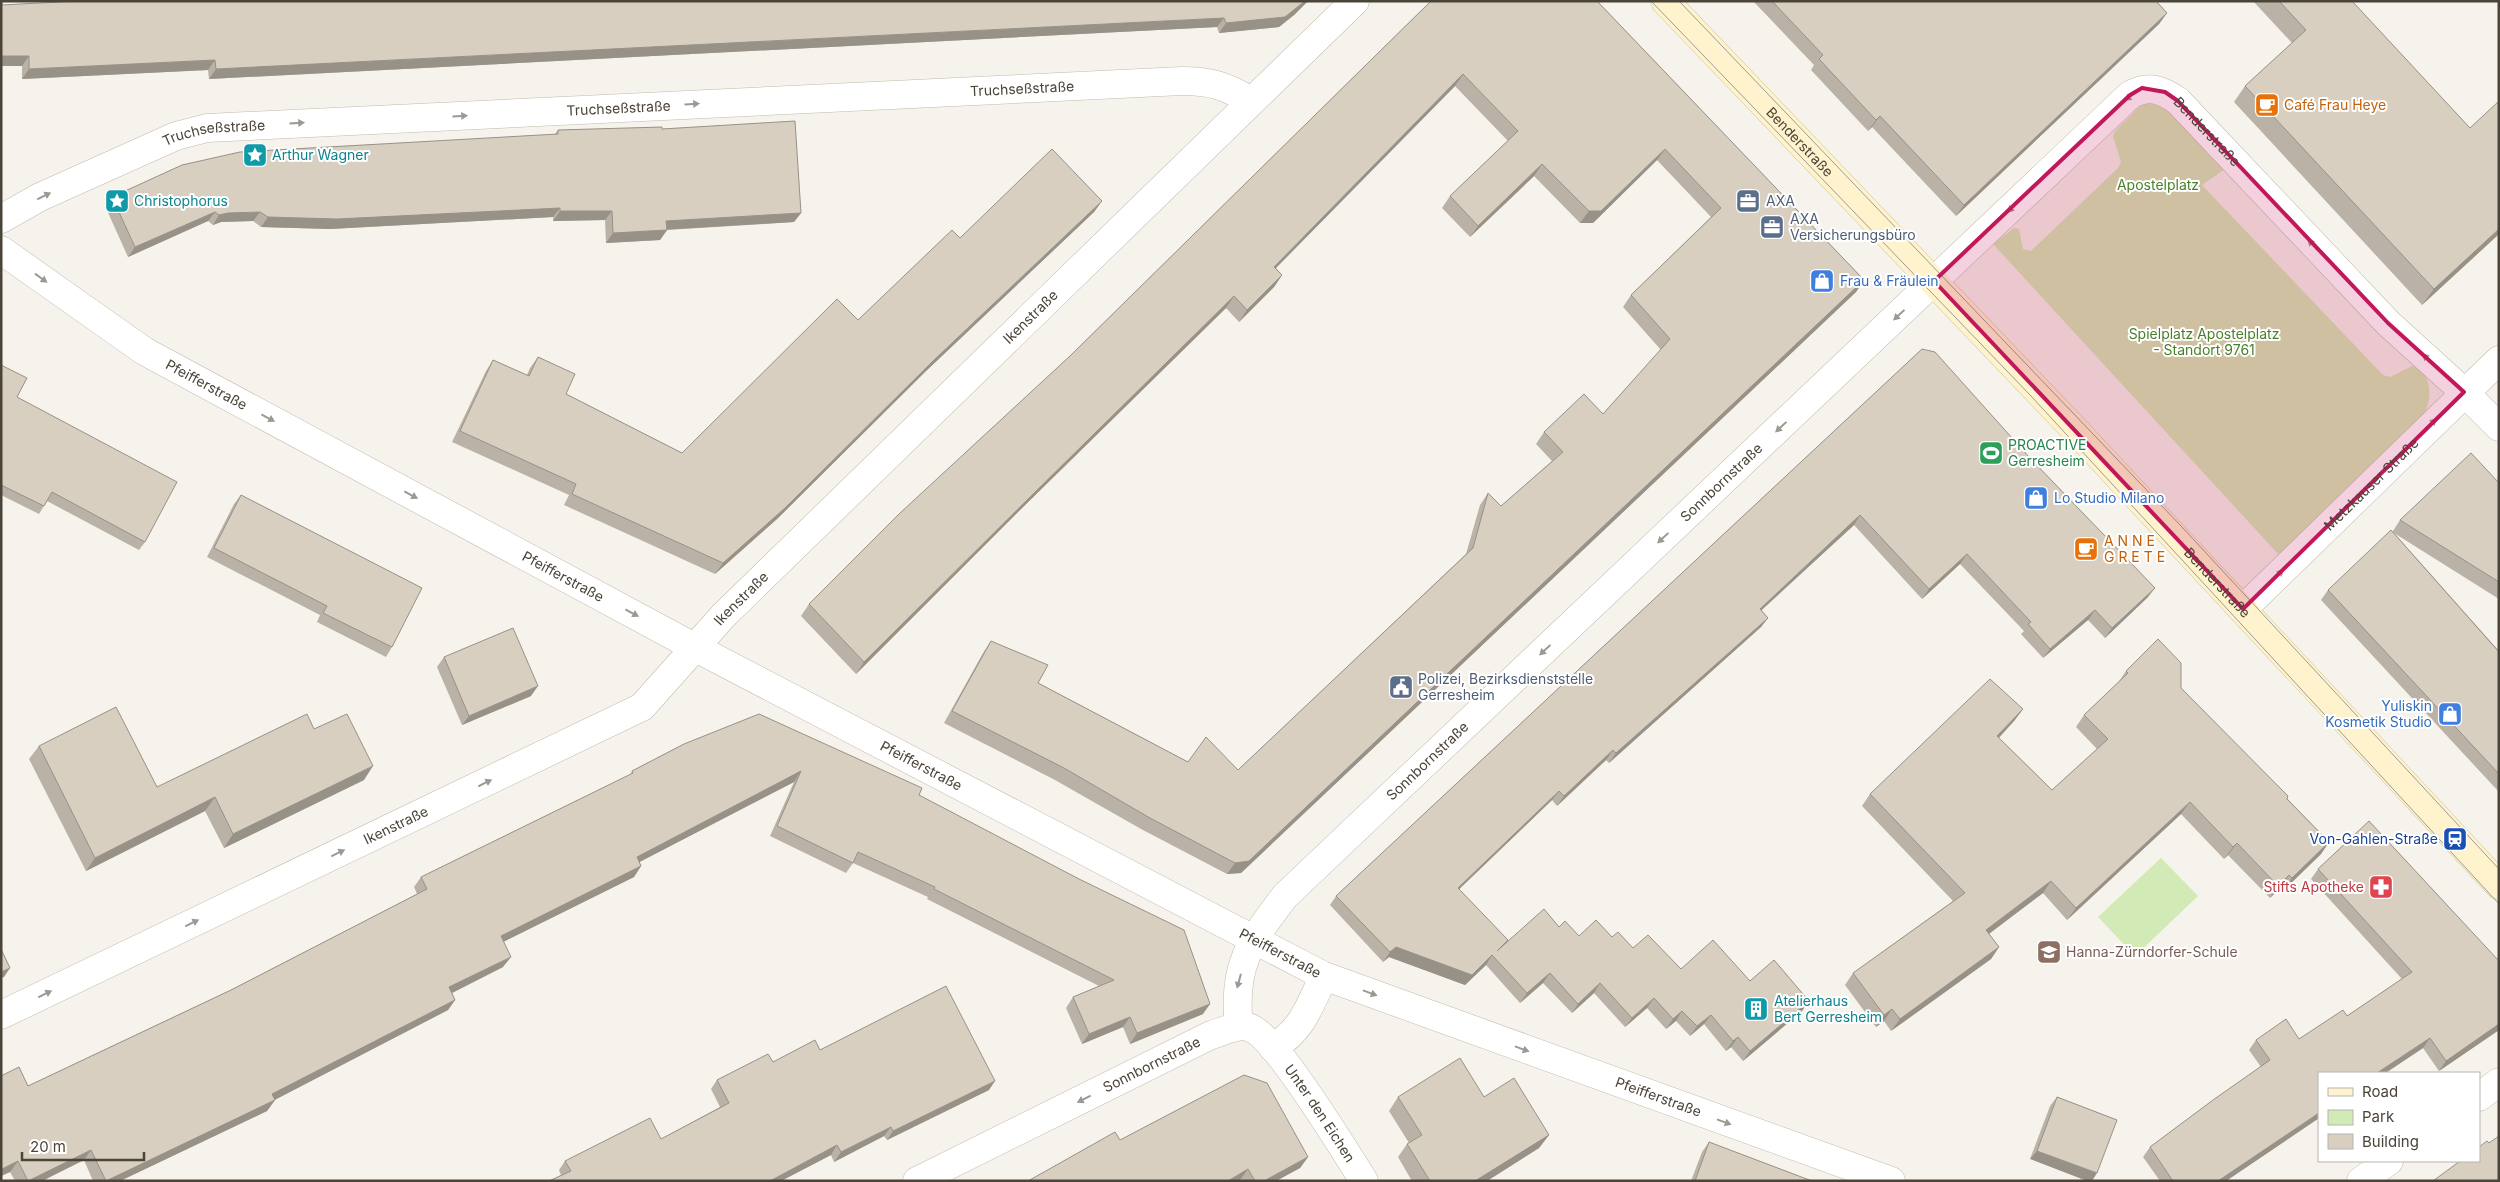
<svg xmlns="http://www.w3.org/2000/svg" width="2500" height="1182" font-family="Inter,sans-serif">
<rect width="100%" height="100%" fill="#f6f3ec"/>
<!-- green -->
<g fill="#d2eab5">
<path d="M2148 103 2168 107 2225 169 2202 185 2383 375 2390 377 2412 366C2434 373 2432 401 2423 417L2279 555 1993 244 2014 228 2019 229 2023 249 2031 251 2118 168 2121 162 2113 136 2115 131 2139 107Z"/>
<path d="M2161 858 2198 896 2135 956 2098 917Z"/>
</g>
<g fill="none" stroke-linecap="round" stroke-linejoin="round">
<defs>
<g id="street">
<path id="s1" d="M1 219 40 197 176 136 207 128 1182 81C1211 81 1226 86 1251 101"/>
<path id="s2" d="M1 250 144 351 694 647 1324 976 1891 1181"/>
<path id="s3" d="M2243 609 2499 360"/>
<path id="s4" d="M1 1015 642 707 723 616 1355 1"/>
<path id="s5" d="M1239 1026C1232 966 1250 942 1285 896L2130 95C2149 85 2161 89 2178 101L2388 323 2464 392 2499 427"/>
<path d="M1273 1048C1304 1028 1308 1008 1324 976"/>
<path d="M2479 1097 2499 1082"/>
<path id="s6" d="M917 1181 1211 1035C1222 1032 1237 1024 1248 1027 1274 1033 1346 1153 1364 1181"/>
<path d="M2361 1181 2389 1161"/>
</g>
<g id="secondary">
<path id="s7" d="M1665 1 2077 432 2499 885"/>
</g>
</defs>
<!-- street casing -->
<use href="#street" stroke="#c2bbae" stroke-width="29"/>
<!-- secondary casing -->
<use href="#secondary" stroke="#d6c79b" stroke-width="29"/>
<!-- street -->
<use href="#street" stroke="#fff" stroke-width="28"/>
<!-- secondary -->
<use href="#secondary" stroke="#fff3cd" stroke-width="28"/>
<!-- tram -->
<g stroke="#9a9a9a" stroke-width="1">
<path d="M1651 1 2031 396 2499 904"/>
<path d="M1679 1 2181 526 2499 869"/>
</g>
</g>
<!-- wall -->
<g fill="#bab2a6">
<path d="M79 1H1308L1294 15 1279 27 1219 33 1217 27 209 79 208 70 22 79V66H1Z"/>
<path d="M1431 1H1597L1864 280 1856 292 1241 873 1227 874 1141 829 1055 780 944 723 983 653 991 641 1038 683 1188 762 1238 770 1466 554 1480 505 1488 493 1501 506 1552 461 1536 444 1544 432 1603 414 1661 350 1623 307 1631 295 1711 217 1657 160 1593 223H1580L1534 176 1470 237 1442 208 1450 196 1508 141 1455 86 1276 268 1282 275 1274 287 1239 322 1226 308 1020 510 856 674 801 616 809 604 1070 356Z"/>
<path d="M1753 1H2156L2167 13 2159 24 1956 216 1872 127 1868 131 1811 70 1814 65Z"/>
<path d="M2253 1H2352L2499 234 2422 305 2234 102 2245 86 2292 43Z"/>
<path d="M662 129 801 213 794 222 667 230 660 240 606 243 605 220 553 221V217L330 229 261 227 253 221 221 222 213 225 208 221 128 257 105 206 112 197 555 134 558 130Z"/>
<path d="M1102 201 1094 212 926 371 777 519 715 574 564 505 569 495 452 442 486 371 493 360 527 375 530 368 538 357 566 394 682 453 858 320 960 238Z"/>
<path d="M1922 349 2148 597 2105 638 2088 620 2043 658 2021 634 2024 631 1960 564 1922 599 1854 525 1761 610 1768 618 1761 627 1609 763 1606 760 1557 806 1552 800 1459 889 1506 942 1559 927 1579 936 1612 937 1633 948 1681 969 1750 981 1809 1001 1802 1011 1743 1061 1731 1047 1726 1051 1704 1024 1690 1036 1676 1021 1666 1029 1647 1008 1625 1027 1594 993 1572 1013 1543 983 1520 1003 1486 965 1465 985 1389 957 1383 962 1330 905 1336 896Z"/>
<path d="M1 365 17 397 145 542 139 550 47 501 39 514 1 495Z"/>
<path d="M2499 483V599L2394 533 2499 651V792L2321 600 2328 590 2393 531 2400 520Z"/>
<path d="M241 495 392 647 386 657 317 622 320 615 207 557 234 504Z"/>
<path d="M444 657 531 696 462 725 437 667Z"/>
<path d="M2126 671 2181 688 2329 842 2321 854 2284 890 2281 887 2270 898 2228 855 2224 859 2181 814 2067 920 2043 893 1989 934 1999 947 1991 959 1891 1031 1884 1021 1876 1027 1845 985 1853 973 1953 901 1862 806 1870 794 2023 709 2014 721 1999 738 2052 790 2097 749 2076 727 2084 715 2118 683Z"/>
<path d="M314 729 364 780 224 848 205 811 86 871 29 759 39 746 157 787Z"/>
<path d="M684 744 919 795 1203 1014 1130 1044 1123 1027 1082 1044 1066 1008 1073 997 1099 986 927 899 928 897 853 863 846 873 770 836 794 782 639 862 641 866 634 877 503 942V967L452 993 455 1000 448 1010 274 1100H275L267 1111 120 1181H93L84 1160 42 1181H15L10 1172 1 1176V1076L28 1086 231 990 417 894 414 887 421 877 630 775 632 771Z"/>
<path d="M2318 869 2499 961V1030L2439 1071 2423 1048 2226 1181H2160L2143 1157 2150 1147 2261 1067 2249 1050 2256 1040 2299 1039 2347 1016 2402 979 2311 879Z"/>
<path d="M820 1050 989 1090 887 1140 884 1136 834 1162 831 1155 781 1181H549L561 1175 559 1170 565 1161 661 1139 720 1107 711 1089 717 1080 773 1062Z"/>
<path d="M1398 1097H1484L1549 1135 1539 1148 1487 1181H1412L1398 1157 1407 1144 1409 1143 1389 1111Z"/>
<path d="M2057 1097 2117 1120 2030 1159 2050 1106Z"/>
<path d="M1120 1140 1308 1157 1300 1168 1276 1181H1242L1241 1179 1239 1181H1028Z"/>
<path d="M1709 1142 1812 1181H1691L1702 1152Z"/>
</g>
<!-- shaded-wall -->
<g fill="#979187">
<path d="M1305 1H1308L1294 15 1279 27 1219 33 1226 23Z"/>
<path d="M2167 13 2159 24 1956 216 1964 205Z"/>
<path d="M1224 18 1217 27 209 79 216 69Z"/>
<path d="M1 56H29L22 66H1Z"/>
<path d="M215 60 208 70 22 79 29 69Z"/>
<path d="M1463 74 1455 86 1266 278 1274 267Z"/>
<path d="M1880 116 1872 127 1868 131 1876 120Z"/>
<path d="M1665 149 1657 160 1593 223H1580L1589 211Z"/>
<path d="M1542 164 1534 176 1470 237 1478 226Z"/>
<path d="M1102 201 1094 212 926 371 777 519 715 574 723 563 934 360Z"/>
<path d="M560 208 553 217 330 229 261 227 268 217Z"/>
<path d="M560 211H612L605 220 553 221Z"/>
<path d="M215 212 208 221 128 257 135 247Z"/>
<path d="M260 212 253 221 221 222 213 225 219 215 228 213Z"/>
<path d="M801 213 794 222 660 230 666 221Z"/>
<path d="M2499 229V234L2422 305 2434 289Z"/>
<path d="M667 230 660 240 606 243 613 233Z"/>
<path d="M1282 275 1274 287 1239 322 1247 310Z"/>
<path d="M1864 280 1856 292 1241 873 1227 874 1235 863Z"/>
<path d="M1234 296 1226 308 1020 510 856 674 864 662 1028 499Z"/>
<path d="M1860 515 1854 525 1753 618 1760 609Z"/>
<path d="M1967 554 1960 564 1922 599 1929 589Z"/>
<path d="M2155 588 2148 597 2105 638 2112 628Z"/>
<path d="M2095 610 2088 620 2043 658 2050 649Z"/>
<path d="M1768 618 1761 627 1609 763 1616 753Z"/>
<path d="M538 686 531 696 462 725 469 716Z"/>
<path d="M2023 709 2014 721 1989 748 1997 736Z"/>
<path d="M1613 750 1606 760 1557 806 1564 796Z"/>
<path d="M373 766 364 780 224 848 233 834Z"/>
<path d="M801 771 794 782 630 867 637 857Z"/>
<path d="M1559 791 1552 800 1451 897 1458 888Z"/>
<path d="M215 797 205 811 86 871 95 858Z"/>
<path d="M2190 802 2181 814 2067 920 2076 908Z"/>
<path d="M2329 842 2321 854 2284 890 2292 878Z"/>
<path d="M2237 843 2228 855 2224 859 2233 847Z"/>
<path d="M641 866 634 877 493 947 501 936Z"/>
<path d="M2289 875 2281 887 2270 898 2278 886Z"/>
<path d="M2051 881 2043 893 1978 942 1986 930Z"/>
<path d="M1396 947 1492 955 1486 965 1465 985 1389 957 1383 962 1390 952Z"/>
<path d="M1999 947 1991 959 1891 1031 1900 1019Z"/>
<path d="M511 957 503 967 442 998 449 987Z"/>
<path d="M10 968 4 977 1 978V972Z"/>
<path d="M1550 973 1543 983 1520 1003 1527 993Z"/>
<path d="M1600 983 1594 993 1572 1013 1578 1004Z"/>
<path d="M1654 998 1647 1008 1625 1027 1632 1018Z"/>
<path d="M455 1000 448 1010 265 1105 272 1094Z"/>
<path d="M1809 1001 1802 1011 1743 1061 1750 1051Z"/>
<path d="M1210 1004 1203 1014 1130 1044 1137 1033Z"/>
<path d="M1892 1009 1884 1021 1876 1027 1884 1015Z"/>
<path d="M1682 1011 1676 1021 1666 1029 1673 1019Z"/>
<path d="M1711 1015 1704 1024 1690 1036 1697 1026Z"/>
<path d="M1130 1017 1123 1027 1082 1044 1089 1034Z"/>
<path d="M2499 1024V1030L2439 1071 2446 1061Z"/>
<path d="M1738 1037 1731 1047 1726 1051 1733 1041Z"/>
<path d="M2430 1038 2423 1048 2385 1073H2377Z"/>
<path d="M995 1081 989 1090 887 1140 893 1131Z"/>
<path d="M275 1100 267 1111 120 1181H106Z"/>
<path d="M2319 1113V1118L2226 1181H2218Z"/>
<path d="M891 1127 884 1136 834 1162 841 1152Z"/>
<path d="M1549 1135 1539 1148 1487 1181H1475Z"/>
<path d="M837 1145 831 1155 781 1181H770Z"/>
<path d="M91 1150 84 1160 42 1181H28Z"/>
<path d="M2037 1151 2097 1173 2092 1181H2087L2030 1159Z"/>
<path d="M1308 1157 1300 1168 1276 1181H1264Z"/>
<path d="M18 1161 10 1172 1 1176V1170L2 1169Z"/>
<path d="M1248 1169 1241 1179 1239 1181H1228Z"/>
</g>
<!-- building -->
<g fill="#d8cfc1" stroke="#979187">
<path d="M79 1H1305L1285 17 1226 23 1224 18 216 69 215 60 29 69V56H1V5Z"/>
<path d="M1431 1H1597L1864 280 1249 861 1235 863 1150 818 1064 768 952 711 991 641 1048 665 1038 683 1188 762 1206 737 1238 770 1473 548 1488 493 1501 506 1563 452 1544 432 1584 394 1603 414 1670 339 1631 295 1721 208 1665 149 1601 211H1589L1542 164 1478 226 1450 196 1518 131 1463 74 1274 267 1282 275 1247 310 1234 296 1028 499 864 662 809 604 899 514 1070 356Z"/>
<path d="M1772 1H2156L2167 13 1964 205 1880 116 1876 120 1819 59 1823 55Z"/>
<path d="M2279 1H2352L2470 128 2499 101V229L2434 289 2245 86 2306 30Z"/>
<path d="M795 121 801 213 666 221 667 230 613 233 612 211H560V208L337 219 268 217 260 212 228 213 219 215 215 212 135 247 112 197 182 165 240 152 558 134V130L662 127V129Z"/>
<path d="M1052 149 1102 201 934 360 785 508 723 563 572 494 576 484 460 431 493 360 529 376 538 357 575 374 566 394 682 453 837 299 858 320 952 230 960 238Z"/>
<path d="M1922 349 1935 352 2030 458 2155 588 2112 628 2095 610 2050 649 2028 624 2031 622 1967 554 1929 589 1860 515 1760 609 1768 618 1616 753 1613 750 1564 796 1559 791 1458 888 1508 940 1497 951 1544 909 1559 927 1565 921 1579 936 1596 920 1612 937 1618 932 1633 948 1648 935 1681 969 1713 940 1750 981 1774 960 1809 1001 1750 1051 1738 1037 1733 1041 1711 1015 1697 1026 1682 1011 1673 1019 1654 998 1632 1018 1600 983 1578 1004 1550 973 1527 993 1492 955 1472 975 1396 947 1390 952 1336 896Z"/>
<path d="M1 365 27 378 17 397 177 482 145 542 52 492 44 506 1 485Z"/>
<path d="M2471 453 2499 483V582L2400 520Z"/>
<path d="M241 495 422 588 392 647 323 613 327 606 214 548Z"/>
<path d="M2391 530 2499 652V774L2328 590Z"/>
<path d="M513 628 538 686 469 716 444 657Z"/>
<path d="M2158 639 2181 663V688L2288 796 2287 799 2329 842 2292 878 2289 875 2278 886 2237 843 2233 847 2190 802 2076 908 2051 881 1986 930 1999 947 1900 1019 1892 1009 1884 1015 1853 973 1965 893 1870 794 1990 679 2023 709 1997 736 2052 790 2108 739 2084 715 2128 673 2126 671Z"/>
<path d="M116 707 157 787 307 714 314 729 347 714 373 766 233 834 215 797 95 858 39 746Z"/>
<path d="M759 714 922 788 919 795 1079 879 1184 930 1210 1004 1137 1033 1130 1017 1089 1034 1073 997 1114 980 934 889 935 887 858 852 853 863 777 826 801 771 637 857 641 866 501 936 511 957 449 987 455 1000 272 1094 275 1100 106 1181 91 1150 28 1181 18 1161 2 1169 1 1166V1076L19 1067 28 1086 231 990 427 889 421 877 633 773 632 771 684 744Z"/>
<path d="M2369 821 2499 961V1024L2446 1061 2430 1038 2377 1073H2319V1113L2218 1181H2173L2150 1147 2213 1100 2270 1060 2256 1040 2286 1019 2299 1039 2343 1010 2347 1016 2412 972 2318 869Z"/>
<path d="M1 949 10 968 1 972Z"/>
<path d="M946 986 995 1081 893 1131 891 1127 841 1152 837 1145 770 1181H549L571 1171 565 1161 650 1118 661 1139 729 1103 717 1080 768 1054 773 1062 815 1040 820 1050Z"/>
<path d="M1460 1058 1484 1097 1514 1078 1549 1135 1475 1181H1430L1407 1144 1422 1135 1398 1097Z"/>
<path d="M1244 1075 1267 1083 1308 1157 1264 1181H1255L1248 1169 1228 1181H1028L1115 1132 1120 1140Z"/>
<path d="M2057 1097 2117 1120 2097 1173 2037 1151Z"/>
<path d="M2499 1136V1181H2433L2460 1161H2479V1147L2487 1141 2489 1143Z"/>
<path d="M1709 1142 1812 1181H1695Z"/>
</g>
<!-- one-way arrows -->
<defs><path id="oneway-solid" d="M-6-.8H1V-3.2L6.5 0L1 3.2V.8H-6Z" transform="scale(1.25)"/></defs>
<g fill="#9c9892">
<use href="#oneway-solid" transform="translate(2131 96) rotate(144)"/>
<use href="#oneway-solid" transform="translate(692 104) rotate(-3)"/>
<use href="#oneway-solid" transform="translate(460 116) rotate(-3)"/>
<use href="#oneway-solid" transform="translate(297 123) rotate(-3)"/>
<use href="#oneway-solid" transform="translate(44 196) rotate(-26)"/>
<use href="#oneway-solid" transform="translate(2013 207) rotate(136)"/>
<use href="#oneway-solid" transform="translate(2313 245) rotate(-133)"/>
<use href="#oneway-solid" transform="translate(41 278) rotate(36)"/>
<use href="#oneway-solid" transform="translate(1899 315) rotate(137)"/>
<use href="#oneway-solid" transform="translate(2428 359) rotate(-138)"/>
<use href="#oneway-solid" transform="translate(268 418) rotate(28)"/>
<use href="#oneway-solid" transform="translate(2431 424) rotate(-45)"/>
<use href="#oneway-solid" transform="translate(1781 427) rotate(137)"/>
<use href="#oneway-solid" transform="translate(411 495) rotate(28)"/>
<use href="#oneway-solid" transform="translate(1663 538) rotate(137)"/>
<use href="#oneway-solid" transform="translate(2278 575) rotate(-44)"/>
<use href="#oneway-solid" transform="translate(632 613) rotate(28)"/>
<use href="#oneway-solid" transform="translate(1545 650) rotate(137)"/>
<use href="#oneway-solid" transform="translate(485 783) rotate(-26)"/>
<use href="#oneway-solid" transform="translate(338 853) rotate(-26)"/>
<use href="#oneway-solid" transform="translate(192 923) rotate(-26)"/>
<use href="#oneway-solid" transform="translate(1239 981) rotate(105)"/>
<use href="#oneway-solid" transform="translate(1370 993) rotate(20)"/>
<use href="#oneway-solid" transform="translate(45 994) rotate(-26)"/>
<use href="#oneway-solid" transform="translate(1522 1049) rotate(20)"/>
<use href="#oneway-solid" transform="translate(1084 1099) rotate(153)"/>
<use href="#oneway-solid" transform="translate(1724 1122) rotate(20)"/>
</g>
<!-- marked area -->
<path fill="#c2185b" fill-opacity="0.2" stroke="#c2185b" stroke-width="4" stroke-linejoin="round" d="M2142 88 2165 92 2178 101 2388 323 2464 392 2243 609 1934 281 2130 95Z"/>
<!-- icons -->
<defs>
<symbol id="cafe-square" viewBox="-11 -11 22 22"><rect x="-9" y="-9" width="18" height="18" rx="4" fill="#e8710a" stroke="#fff"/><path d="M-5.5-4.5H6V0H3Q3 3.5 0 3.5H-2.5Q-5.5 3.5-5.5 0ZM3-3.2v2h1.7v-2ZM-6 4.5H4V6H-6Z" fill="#fff"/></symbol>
<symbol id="sight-square" viewBox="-11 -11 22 22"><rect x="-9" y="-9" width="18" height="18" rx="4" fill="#0f9aa8" stroke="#fff"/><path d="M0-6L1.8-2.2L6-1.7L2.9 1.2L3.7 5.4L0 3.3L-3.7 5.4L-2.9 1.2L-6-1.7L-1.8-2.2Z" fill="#fff"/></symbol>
<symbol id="office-square" viewBox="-11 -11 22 22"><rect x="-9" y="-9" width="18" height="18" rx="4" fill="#5c6f8a" stroke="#fff"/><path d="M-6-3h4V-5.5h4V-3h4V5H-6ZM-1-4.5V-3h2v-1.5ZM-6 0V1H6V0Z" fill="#fff"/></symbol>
<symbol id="shop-square" viewBox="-11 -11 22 22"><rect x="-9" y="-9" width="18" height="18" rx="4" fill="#3f7fe0" stroke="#fff"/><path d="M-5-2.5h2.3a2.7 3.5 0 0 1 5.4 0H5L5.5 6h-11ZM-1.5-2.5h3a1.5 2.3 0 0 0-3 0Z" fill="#fff"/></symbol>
<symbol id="stadium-square" viewBox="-11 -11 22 22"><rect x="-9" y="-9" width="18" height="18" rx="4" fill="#2e9e5b" stroke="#fff"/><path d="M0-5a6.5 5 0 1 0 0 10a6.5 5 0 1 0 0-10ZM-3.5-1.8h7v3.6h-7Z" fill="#fff"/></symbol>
<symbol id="civic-square" viewBox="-11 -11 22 22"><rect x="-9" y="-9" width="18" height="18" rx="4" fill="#5c6f8a" stroke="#fff"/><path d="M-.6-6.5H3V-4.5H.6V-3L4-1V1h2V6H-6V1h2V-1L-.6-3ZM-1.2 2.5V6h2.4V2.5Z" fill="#fff"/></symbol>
<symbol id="station-square" viewBox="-11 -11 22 22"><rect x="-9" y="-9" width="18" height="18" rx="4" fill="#1a4fb4" stroke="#fff"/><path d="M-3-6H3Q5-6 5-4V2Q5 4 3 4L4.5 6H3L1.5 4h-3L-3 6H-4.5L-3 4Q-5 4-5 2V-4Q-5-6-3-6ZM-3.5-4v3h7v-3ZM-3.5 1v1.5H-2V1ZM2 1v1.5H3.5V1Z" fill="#fff"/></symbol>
<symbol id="pharmacy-square" viewBox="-11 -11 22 22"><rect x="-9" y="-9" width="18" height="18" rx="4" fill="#e0444e" stroke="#fff"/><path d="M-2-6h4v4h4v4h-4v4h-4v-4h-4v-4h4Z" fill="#fff"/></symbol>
<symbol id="school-square" viewBox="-11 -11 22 22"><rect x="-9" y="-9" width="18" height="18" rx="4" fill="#8d6e63" stroke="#fff"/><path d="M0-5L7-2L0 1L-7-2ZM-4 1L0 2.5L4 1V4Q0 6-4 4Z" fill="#fff"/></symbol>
<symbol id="building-square" viewBox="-11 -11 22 22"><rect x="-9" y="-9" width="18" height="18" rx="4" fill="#0f9aa8" stroke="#fff"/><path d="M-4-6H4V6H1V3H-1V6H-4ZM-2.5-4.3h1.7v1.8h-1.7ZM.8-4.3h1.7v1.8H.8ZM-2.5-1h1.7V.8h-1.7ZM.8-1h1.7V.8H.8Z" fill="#fff"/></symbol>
</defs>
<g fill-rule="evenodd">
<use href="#cafe-square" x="2253" y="91" width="28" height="28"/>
<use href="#sight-square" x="241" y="141" width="28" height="28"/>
<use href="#sight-square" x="103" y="187" width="28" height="28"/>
<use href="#office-square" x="1734" y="187" width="28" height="28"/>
<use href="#office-square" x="1758" y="213" width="28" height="28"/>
<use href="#shop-square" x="1808" y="267" width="28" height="28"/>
<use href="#stadium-square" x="1977" y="439" width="28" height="28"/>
<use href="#shop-square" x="2022" y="484" width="28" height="28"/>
<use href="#cafe-square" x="2072" y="535" width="28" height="28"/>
<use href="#civic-square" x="1387" y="673" width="28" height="28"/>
<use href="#shop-square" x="2436" y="700" width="28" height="28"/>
<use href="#station-square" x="2441" y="825" width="28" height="28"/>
<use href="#pharmacy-square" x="2367" y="873" width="28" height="28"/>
<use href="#school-square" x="2035" y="938" width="28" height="28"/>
<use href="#building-square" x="1742" y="995" width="28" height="28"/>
</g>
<g text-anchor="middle" stroke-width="4" stroke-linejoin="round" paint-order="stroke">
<!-- street labels -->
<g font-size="14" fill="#4b4439" stroke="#fff">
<text dy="5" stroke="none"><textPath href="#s1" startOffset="1042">Truchseßstraße</textPath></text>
<text dy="5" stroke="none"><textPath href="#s1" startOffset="638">Truchseßstraße</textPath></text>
<text dy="5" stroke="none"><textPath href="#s5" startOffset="1401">Benderstraße</textPath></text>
<text dy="5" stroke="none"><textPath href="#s1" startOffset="232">Truchseßstraße</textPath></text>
<text dy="5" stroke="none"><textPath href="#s7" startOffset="195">Benderstraße</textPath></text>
<text dy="5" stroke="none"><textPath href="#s4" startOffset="1262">Ikenstraße</textPath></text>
<text dy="5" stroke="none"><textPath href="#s2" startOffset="246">Pfeifferstraße</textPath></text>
<text dy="5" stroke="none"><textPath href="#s5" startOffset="744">Sonnbornstraße</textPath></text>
<text dy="5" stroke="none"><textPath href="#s3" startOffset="179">Metzkauser Straße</textPath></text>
<text dy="5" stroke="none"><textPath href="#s2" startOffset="651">Pfeifferstraße</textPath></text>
<text dy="5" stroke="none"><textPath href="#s7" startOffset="802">Benderstraße</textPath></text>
<text dy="5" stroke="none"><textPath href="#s4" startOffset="858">Ikenstraße</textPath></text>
<text dy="5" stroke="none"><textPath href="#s5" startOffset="339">Sonnbornstraße</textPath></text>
<text dy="5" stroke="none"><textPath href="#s2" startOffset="1056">Pfeifferstraße</textPath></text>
<text dy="5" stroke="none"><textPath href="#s4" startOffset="438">Ikenstraße</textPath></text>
<text dy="5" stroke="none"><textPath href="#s2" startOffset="1461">Pfeifferstraße</textPath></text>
<text dy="5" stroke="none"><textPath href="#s6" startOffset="262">Sonnbornstraße</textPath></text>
<text dy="5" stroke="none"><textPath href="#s2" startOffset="1866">Pfeifferstraße</textPath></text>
<text dy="5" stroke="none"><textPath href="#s6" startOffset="480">Unter den Eichen</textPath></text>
</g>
<!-- food labels -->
<g font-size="14" fill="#c56008" stroke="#fff" text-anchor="start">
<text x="2284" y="110">Café Frau Heye</text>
<text x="2104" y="546">A N N E<tspan x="2104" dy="16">G R E T E</tspan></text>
</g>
<!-- culture labels -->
<g font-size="14" fill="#0d838f" stroke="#fff" text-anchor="start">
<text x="272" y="160">Arthur Wagner</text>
<text x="134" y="206">Christophorus</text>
<text x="1774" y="1006">Atelierhaus<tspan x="1774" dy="16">Bert Gerresheim</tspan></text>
</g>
<!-- park labels -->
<g font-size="14" fill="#4a7f2a" stroke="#fff">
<text x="2158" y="190">Apostelplatz</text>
<text x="2204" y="339">Spielplatz Apostelplatz<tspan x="2204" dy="16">- Standort 9761</tspan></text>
</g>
<!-- service labels -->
<g font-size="14" fill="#4e5e75" stroke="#fff" text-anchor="start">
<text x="1766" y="206">AXA</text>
<text x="1790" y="224">AXA<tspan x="1790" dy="16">Versicherungsbüro</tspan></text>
<text x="1418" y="684">Polizei, Bezirksdienststelle<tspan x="1418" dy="16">Gerresheim</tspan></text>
</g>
<!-- shop labels -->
<g font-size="14" fill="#366cbe" stroke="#fff" text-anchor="start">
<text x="1840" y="286">Frau &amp; Fräulein</text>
<text x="2054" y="503">Lo Studio Milano</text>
<text x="2432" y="711" text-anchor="end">Yuliskin<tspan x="2432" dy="16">Kosmetik Studio</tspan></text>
</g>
<!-- leisure labels -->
<g font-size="14" fill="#27864d" stroke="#fff" text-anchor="start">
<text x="2008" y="450">PROACTIVE<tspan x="2008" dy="16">Gerresheim</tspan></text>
</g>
<!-- transit labels -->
<g font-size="14" fill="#164399" stroke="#fff" text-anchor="end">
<text x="2438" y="844">Von-Gahlen-Straße</text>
</g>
<!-- health labels -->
<g font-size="14" fill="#be3a42" stroke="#fff" text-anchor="end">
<text x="2364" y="892">Stifts Apotheke</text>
</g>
<!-- education labels -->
<g font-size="14" fill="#785e54" stroke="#fff" text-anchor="start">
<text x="2066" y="957">Hanna-Zürndorfer-Schule</text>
</g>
</g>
<!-- border -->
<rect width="2500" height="1182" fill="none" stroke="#4b4439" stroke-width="5"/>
<!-- legend -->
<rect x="2318" y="1072" width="162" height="90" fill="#ffffff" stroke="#b7b4b0"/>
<rect x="2328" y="1088" width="25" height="8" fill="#fff3cd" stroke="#b7b4b0"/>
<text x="2362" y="1097" font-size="15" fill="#4b4439">Road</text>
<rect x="2328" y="1110" width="25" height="15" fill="#d2eab5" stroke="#b7b4b0"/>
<text x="2362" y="1122" font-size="15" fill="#4b4439">Park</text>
<rect x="2328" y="1134" width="25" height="15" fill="#d8cfc1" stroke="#b7b4b0"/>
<text x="2362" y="1147" font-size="15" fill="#4b4439">Building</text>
<!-- scale -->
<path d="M22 1152v8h122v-8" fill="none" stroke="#4b4439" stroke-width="2.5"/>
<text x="30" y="1152" font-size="15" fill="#4b4439" stroke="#ffffff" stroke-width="4" paint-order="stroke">20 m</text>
</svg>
